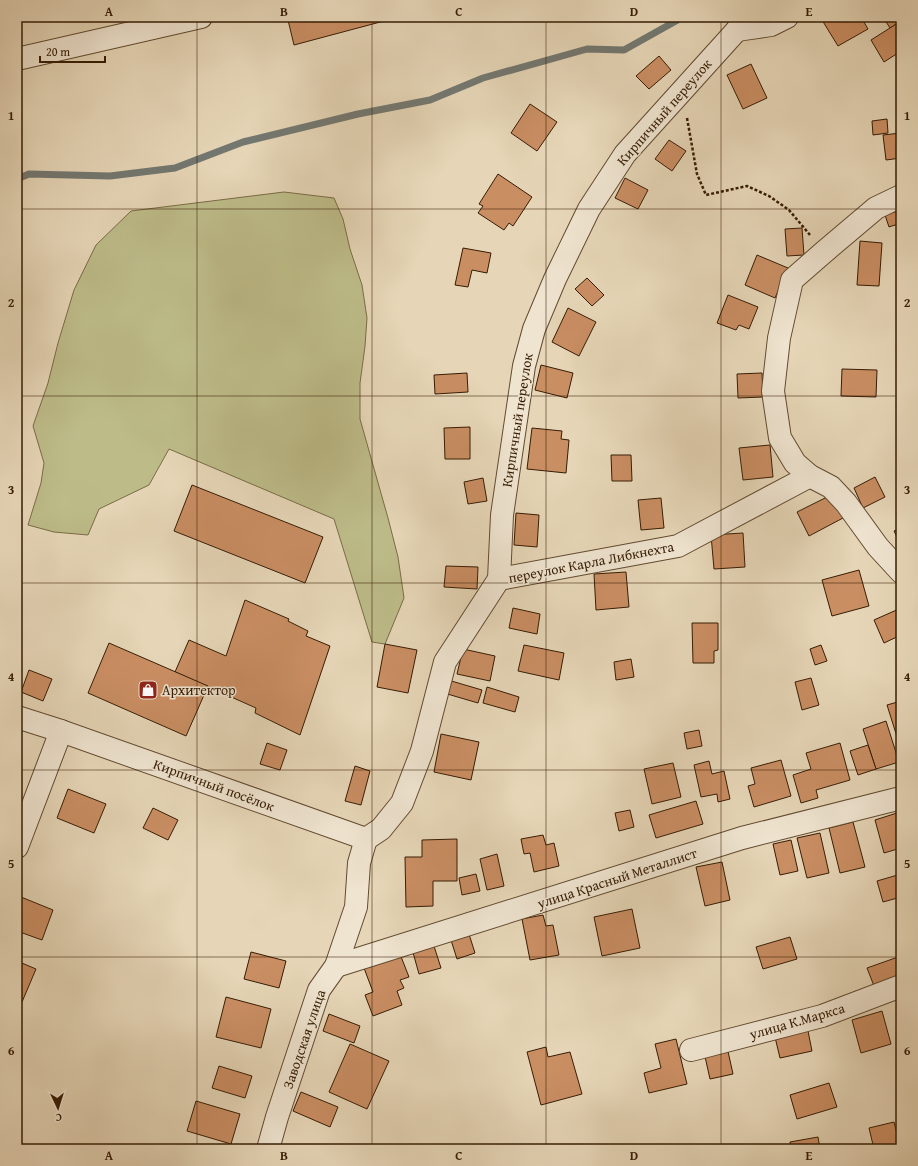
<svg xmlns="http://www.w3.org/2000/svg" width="918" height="1166" font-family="'Gentium Book Plus',serif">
<rect width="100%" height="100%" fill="#e6d6b7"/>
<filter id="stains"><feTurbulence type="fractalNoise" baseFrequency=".005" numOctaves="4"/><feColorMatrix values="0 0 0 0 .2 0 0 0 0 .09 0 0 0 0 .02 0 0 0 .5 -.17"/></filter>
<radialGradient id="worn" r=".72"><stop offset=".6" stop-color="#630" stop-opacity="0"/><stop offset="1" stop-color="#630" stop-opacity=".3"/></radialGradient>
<!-- green -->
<path fill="#bdbc89" stroke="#7a6c46" d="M284 192 334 198 343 219 350 249 362 285 367 318 365 346 360 383V419L388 518 398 557 404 598 385 644 372 642 334 519 169 449 149 485 99 509 88 535 54 532 28 525 41 483 44 463 33 426 48 383 58 343 74 290 96 245 131 211Z"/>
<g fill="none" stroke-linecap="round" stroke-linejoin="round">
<!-- stream -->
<path stroke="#737871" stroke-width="7" d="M17 179 29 174 110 176 175 168 243 142 358 114 430 100 483 78 587 49 624 50 683 17"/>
</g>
<!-- building -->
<g fill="#ca8e63" stroke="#361c04">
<path d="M300 17H399L294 45 288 20Z"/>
<path d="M827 17H861L868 29 838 46 822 20Z"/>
<path d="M883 17H901V21L890 28Z"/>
<path d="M901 21V51L884 62 871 40Z"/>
<path d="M659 56 671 70 649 89 636 76Z"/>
<path d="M751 64 767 98 743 109 727 75Z"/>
<path d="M530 104 557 122 537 151 511 133Z"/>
<path d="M887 119 888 133 873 135 872 121Z"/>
<path d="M901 133V158L886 160 883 135Z"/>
<path d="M669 140 686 151 672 171 655 159Z"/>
<path d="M498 174 532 197 513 226 509 223 504 230 478 213 483 206 479 204Z"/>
<path d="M625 178 648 190 638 209 615 198Z"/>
<path d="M901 210V223L889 227 885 215Z"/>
<path d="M802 228 804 255 787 256 785 229Z"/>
<path d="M860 241 882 243 879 286 857 285Z"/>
<path d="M463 248 491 253 487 273 472 270 468 287 455 285Z"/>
<path d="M757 255 788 268 775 298 745 285Z"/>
<path d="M587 278 604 295 592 306 575 289Z"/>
<path d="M728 295 758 307 749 329 739 325 736 330 717 323Z"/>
<path d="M568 308 596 322 579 356 552 342Z"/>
<path d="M541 365 573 373 567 398 535 390Z"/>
<path d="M842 369 877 370 876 397 841 396Z"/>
<path d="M467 373 468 392 435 394 434 375Z"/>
<path d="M762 373 763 397 738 398 737 374Z"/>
<path d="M470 427V459H445L444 428Z"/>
<path d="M532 428 562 431 561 439 569 440 566 473 527 469Z"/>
<path d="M770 445 773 477 743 480 739 448Z"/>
<path d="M611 455H631L632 481H612Z"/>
<path d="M875 477 885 497 863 508 854 488Z"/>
<path d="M483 478 487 501 468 504 464 482Z"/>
<path d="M192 485 323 537 305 583 174 531Z"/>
<path d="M831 495 843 518 809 536 797 512Z"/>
<path d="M661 498 664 528 641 530 638 500Z"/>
<path d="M516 513 539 515 537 547 514 545Z"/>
<path d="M901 528V545L894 531Z"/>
<path d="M743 533 745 567 714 569 711 535Z"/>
<path d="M446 566 478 567 477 589 444 587Z"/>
<path d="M859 570 869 606 832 616 822 580Z"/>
<path d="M626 572 629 607 596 610 594 574Z"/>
<path d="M245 600 289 619 288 621 308 631 306 636 330 646 300 735 255 713 256 708 175 672 189 640 226 656Z"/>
<path d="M513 608 540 614 537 634 509 628Z"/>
<path d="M901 608V635L884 643 874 620Z"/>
<path d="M692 623H718V650L714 651V663H693Z"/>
<path d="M109 643 208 686 186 736 88 693Z"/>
<path d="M385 644 417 650 408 693 377 687Z"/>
<path d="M524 645 564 653 559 680 518 671Z"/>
<path d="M821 645 827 661 815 665 810 649Z"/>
<path d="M463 649 495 656 490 681 457 674Z"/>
<path d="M631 659 634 677 616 680 614 662Z"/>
<path d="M29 670 52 679 43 701 21 692Z"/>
<path d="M811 678 819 705 802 710 795 682Z"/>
<path d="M448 680 482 690 478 703 444 693Z"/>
<path d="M487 687 519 697 515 712 483 703Z"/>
<path d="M901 701V739L898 740 887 705Z"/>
<path d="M886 721 899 762 876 769 863 729Z"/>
<path d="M699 730 702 746 687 749 684 733Z"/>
<path d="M441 734 479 742 471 780 434 772Z"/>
<path d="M267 743 287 750 280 770 260 764Z"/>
<path d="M840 743 850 780 816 790 818 798 801 803 793 775 811 769 806 753Z"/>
<path d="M868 745 876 769 858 775 850 751Z"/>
<path d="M781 760 791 796 754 807 748 786 755 784 751 768Z"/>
<path d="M709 761 712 774 724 771 730 799 718 802 717 794 701 797 694 765Z"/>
<path d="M673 763 681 797 652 804 644 769Z"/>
<path d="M355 766 370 771 361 805 345 801Z"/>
<path d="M68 789 106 804 94 833 57 818Z"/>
<path d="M696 801 703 824 656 838 649 815Z"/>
<path d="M153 808 178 820 168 840 143 828Z"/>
<path d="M630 810 634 827 619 831 615 813Z"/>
<path d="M897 813 901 827V848L884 853 875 820Z"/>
<path d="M853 822 865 867 840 873 829 828Z"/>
<path d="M820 833 829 873 807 878 797 838Z"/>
<path d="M543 835 546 845 554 843 559 866 534 872 530 853 524 854 521 839Z"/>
<path d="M457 839V881H433V906L406 907 405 857H422V840Z"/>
<path d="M791 840 798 871 780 875 773 844Z"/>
<path d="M497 854 504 886 487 890 480 859Z"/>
<path d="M722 862 730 900 705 906 696 867Z"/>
<path d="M476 874 480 891 462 895 459 878Z"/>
<path d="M901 874V897L883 902 877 881Z"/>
<path d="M21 897 53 910 42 940 17 931V907Z"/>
<path d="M632 909 640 948 602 956 594 917Z"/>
<path d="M543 915 546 926 553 925 559 955 530 960 522 919Z"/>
<path d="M468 931 475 953 457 959 450 937Z"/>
<path d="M790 937 797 959 763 969 756 947Z"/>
<path d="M433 943 441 968 419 974 412 949Z"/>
<path d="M251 952 286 961 279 988 244 979Z"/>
<path d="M400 954 409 977 400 980 404 988 397 991 402 1005 373 1016 365 995 373 992 364 968Z"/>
<path d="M898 957 901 966V977L874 986 867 968Z"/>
<path d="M17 961 36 969 22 1002 17 1000Z"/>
<path d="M226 997 271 1009 261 1048 216 1037Z"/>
<path d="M882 1011 891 1044 861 1053 852 1020Z"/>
<path d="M329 1014 360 1026 354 1043 323 1031Z"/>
<path d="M807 1026 812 1051 780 1058 774 1033Z"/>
<path d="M676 1039 687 1084 649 1093 644 1073 661 1068 655 1044Z"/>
<path d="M350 1044 389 1061 367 1109 329 1092Z"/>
<path d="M546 1047 548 1057 570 1052 582 1094 541 1105 527 1052Z"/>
<path d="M727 1047 733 1074 710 1079 704 1052Z"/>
<path d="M219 1066 252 1076 245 1098 212 1088Z"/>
<path d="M829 1083 837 1107 797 1119 790 1095Z"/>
<path d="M301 1092 338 1107 330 1127 293 1111Z"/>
<path d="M196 1101 240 1114 231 1144 187 1131Z"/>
<path d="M894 1122 901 1149H874L869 1128Z"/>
<path d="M818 1137 820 1149H791L790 1142Z"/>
</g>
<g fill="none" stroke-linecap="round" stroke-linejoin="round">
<defs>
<g id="street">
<path d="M737 30 771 25 787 17"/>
<path d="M17 59 201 17"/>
<path d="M901 196 876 208 824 252 792 280 779 338 773 391 780 438 795 463 810 476 831 487 846 503 878 547 901 572"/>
<path d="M499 579 678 546 810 476"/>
<path d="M17 717 61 731 366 839"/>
<path d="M366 839 381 829 402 803 422 751 445 662 499 579 502 515 524 366 534 329 555 279 589 209 625 154 737 30"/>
<path d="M17 847 61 731"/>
<path d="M336 966 742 838 901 798"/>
<path d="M691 1050 822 1016 901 986"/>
<path d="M268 1149 277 1117 319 990 336 966 356 907 359 863 366 839"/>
</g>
</defs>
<!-- street casing -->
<use href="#street" stroke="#624a31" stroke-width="24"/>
<!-- path -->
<path stroke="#361c04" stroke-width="2.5" stroke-dasharray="3 2" stroke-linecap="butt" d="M687 118 697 174 706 195 747 186 769 196 789 210 810 235"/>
<!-- street -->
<use href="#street" stroke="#efe4d0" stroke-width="22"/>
</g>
<!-- grid -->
<path fill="none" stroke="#361c04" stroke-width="1" stroke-opacity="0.55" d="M197 17V1149M372 17V1149M546 17V1149M721 17V1149M17 209H901M17 396H901M17 583H901M17 770H901M17 957H901"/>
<!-- icons -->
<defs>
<symbol id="shop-square" viewBox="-11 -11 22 22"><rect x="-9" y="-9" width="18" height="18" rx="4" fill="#8f2418" stroke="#efe4d0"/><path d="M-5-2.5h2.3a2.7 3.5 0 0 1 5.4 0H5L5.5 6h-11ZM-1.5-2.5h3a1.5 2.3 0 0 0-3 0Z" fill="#fff"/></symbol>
</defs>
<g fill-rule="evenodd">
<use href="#shop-square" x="137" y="679" width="22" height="22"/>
</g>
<g text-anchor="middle" stroke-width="3" stroke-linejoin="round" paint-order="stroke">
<!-- street labels -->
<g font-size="14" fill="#361c04" stroke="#efe4d0">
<text transform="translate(664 112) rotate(-49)" y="5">Кирпичный переулок</text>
<text transform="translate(517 420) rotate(-81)" y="5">Кирпичный переулок</text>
<text transform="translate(591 562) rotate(-11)" y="5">переулок Карла Либкнехта</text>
<text transform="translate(214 785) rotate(20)" y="5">Кирпичный посёлок</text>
<text transform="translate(617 878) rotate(-18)" y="5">улица Красный Металлист</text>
<text transform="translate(797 1021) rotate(-16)" y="5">улица К.Маркса</text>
<text transform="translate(304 1039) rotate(-71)" y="5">Заводская улица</text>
</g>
<!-- poi labels -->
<g font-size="14" fill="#361c04" stroke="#efe4d0" text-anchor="start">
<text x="162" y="695">Архитектор</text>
</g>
</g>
<!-- margin -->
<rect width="918" height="1166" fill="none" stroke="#e6d6b7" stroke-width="44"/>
<!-- north arrow -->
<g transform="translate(58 1108) rotate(176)" stroke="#efe4d0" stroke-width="3" paint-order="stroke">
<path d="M0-3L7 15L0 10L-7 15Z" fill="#361c04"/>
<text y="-6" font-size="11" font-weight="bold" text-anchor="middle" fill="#361c04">С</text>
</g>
<!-- scale -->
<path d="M40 56v6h65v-6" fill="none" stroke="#361c04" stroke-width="2"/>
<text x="46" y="56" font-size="12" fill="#361c04" stroke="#efe4d0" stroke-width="3" paint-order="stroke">20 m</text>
<rect x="22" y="22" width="874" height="1122" fill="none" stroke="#361c04" stroke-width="1.5"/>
<g font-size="13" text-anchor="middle" font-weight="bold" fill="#361c04">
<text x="109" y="16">A</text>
<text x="284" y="16">B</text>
<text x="459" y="16">C</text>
<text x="634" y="16">D</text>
<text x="809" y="16">E</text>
<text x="11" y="120">1</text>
<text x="907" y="120">1</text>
<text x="11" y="307">2</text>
<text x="907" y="307">2</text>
<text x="11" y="494">3</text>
<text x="907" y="494">3</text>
<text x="11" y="681">4</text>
<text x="907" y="681">4</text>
<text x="11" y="868">5</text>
<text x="907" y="868">5</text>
<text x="11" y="1055">6</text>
<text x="907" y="1055">6</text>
<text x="109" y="1160">A</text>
<text x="284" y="1160">B</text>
<text x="459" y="1160">C</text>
<text x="634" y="1160">D</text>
<text x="809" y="1160">E</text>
</g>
<rect width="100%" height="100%" filter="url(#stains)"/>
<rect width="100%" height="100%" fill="url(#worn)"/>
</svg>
